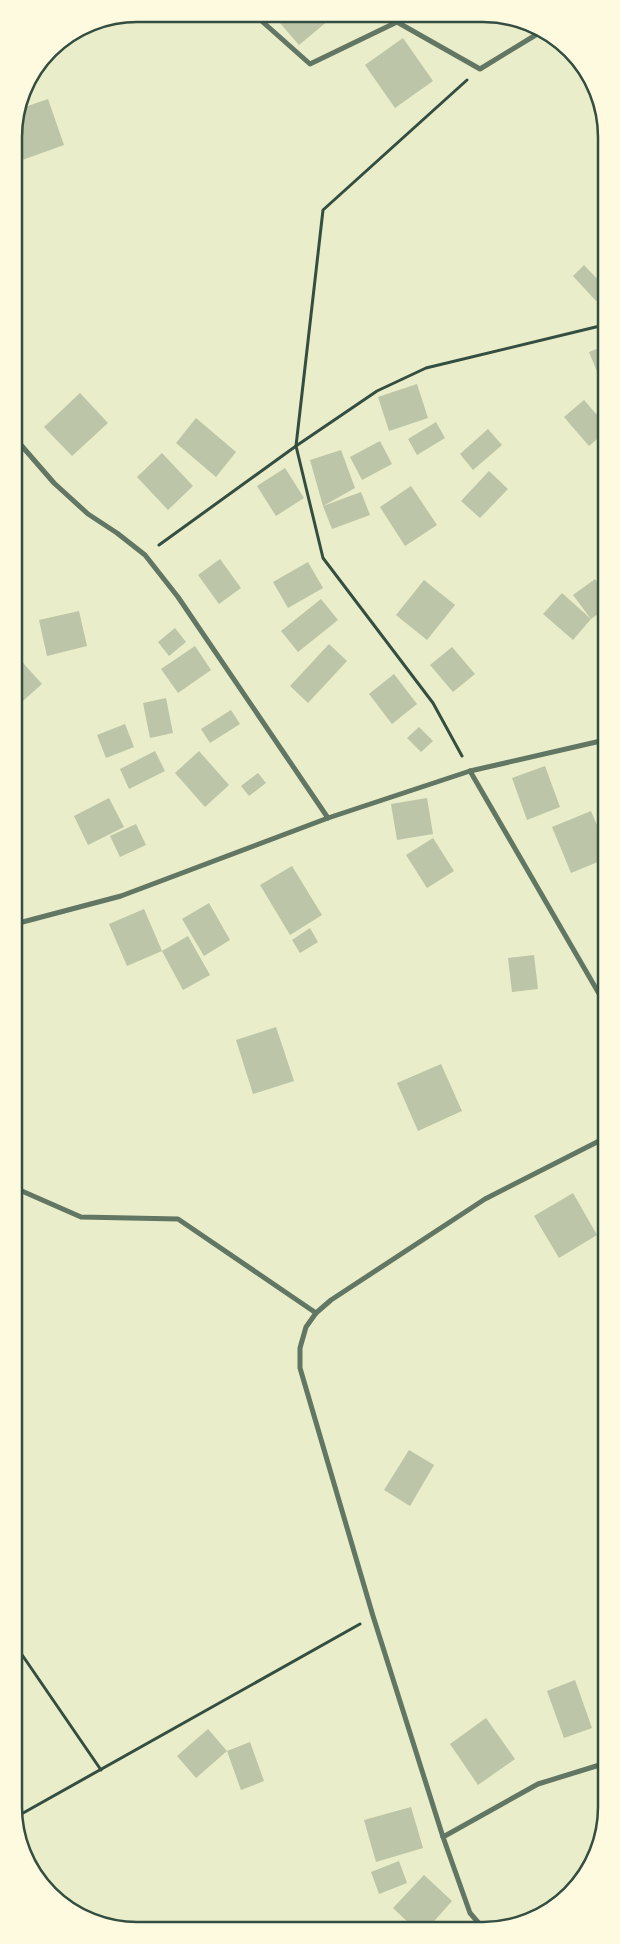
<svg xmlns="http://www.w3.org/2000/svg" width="620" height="1944" font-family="'DejaVu Sans',sans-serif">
<rect width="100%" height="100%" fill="#e9edc9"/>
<!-- building -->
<g fill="#bcc5a7">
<path d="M273 15H335L299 45Z"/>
<path d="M427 16H441L432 23Z"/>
<path d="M403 38 433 81 395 108 365 65Z"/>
<path d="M48 99 64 145 14 163V129L19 109Z"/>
<path d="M584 265 604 286V293L596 301 573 276Z"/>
<path d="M604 346V372L598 374 589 352Z"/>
<path d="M417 384 428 418 389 431 378 397Z"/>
<path d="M80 393 108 423 72 456 44 427Z"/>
<path d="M584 400 604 423V433L589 446 564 417Z"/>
<path d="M196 418 236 452 216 477 176 443Z"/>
<path d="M436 422 445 438 417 455 408 439Z"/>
<path d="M488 429 502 445 473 470 460 454Z"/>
<path d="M380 441 392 464 362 480 350 457Z"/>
<path d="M341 450 355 488 323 506 310 460Z"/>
<path d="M162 453 193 486 168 510 137 477Z"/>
<path d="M285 468 304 498 276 516 257 486Z"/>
<path d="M489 471 508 489 480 518 461 501Z"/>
<path d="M411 486 437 525 405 546 380 507Z"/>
<path d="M361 492 370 515 332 529 323 506Z"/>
<path d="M220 559 241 588 219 604 198 575Z"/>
<path d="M308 562 323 588 288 608 273 582Z"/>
<path d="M595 579 605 593V609L591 619 573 595Z"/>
<path d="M424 580 455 605 427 640 396 615Z"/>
<path d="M562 593 591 619 573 640 543 614Z"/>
<path d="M321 599 338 620 298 652 281 631Z"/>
<path d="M79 611 87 646 47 656 39 620Z"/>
<path d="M175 628 186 642 169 656 158 642Z"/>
<path d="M329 644 347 661 308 703 290 686Z"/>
<path d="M195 646 211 670 178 693 161 669Z"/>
<path d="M452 647 475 674 453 692 430 665Z"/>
<path d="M605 651V672H604L599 652Z"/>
<path d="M15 654 42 684 16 707 15 706Z"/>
<path d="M394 674 417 704 392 724 369 694Z"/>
<path d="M166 698 173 733 150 738 143 703Z"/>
<path d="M231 710 240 724 210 743 201 729Z"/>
<path d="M125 724 134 747 106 758 97 735Z"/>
<path d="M419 727 433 741 421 752 407 738Z"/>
<path d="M155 751 165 771 129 789 120 769Z"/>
<path d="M199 751 229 785 205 807 175 773Z"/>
<path d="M545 766 560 807 527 820 512 778Z"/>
<path d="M258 773 266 783 249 796 241 786Z"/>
<path d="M109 798 124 827 88 845 74 816Z"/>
<path d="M427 798 433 834 397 840 391 804Z"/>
<path d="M591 811 605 844V859L571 873 552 827Z"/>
<path d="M136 824 146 845 120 857 110 836Z"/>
<path d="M433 838 454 871 427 888 406 855Z"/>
<path d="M292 866 322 915 290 935 260 885Z"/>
<path d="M209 903 230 940 204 956 182 919Z"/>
<path d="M144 909 162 951 127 966 109 924Z"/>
<path d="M310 928 318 942 300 953 292 940Z"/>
<path d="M188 936 210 975 183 990 162 951Z"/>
<path d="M534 955 538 989 512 992 508 958Z"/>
<path d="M276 1027 294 1081 253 1094 236 1040Z"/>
<path d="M441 1064 462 1111 418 1131 397 1083Z"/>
<path d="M573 1193 597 1235 559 1258 534 1216Z"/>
<path d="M409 1450 434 1465 410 1506 384 1490Z"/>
<path d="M575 1680 592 1728 564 1738 547 1691Z"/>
<path d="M486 1718 515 1759 478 1785 450 1744Z"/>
<path d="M208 1729 227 1751 196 1778 177 1756Z"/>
<path d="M250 1742 264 1781 241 1790 227 1751Z"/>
<path d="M411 1807 423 1848 376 1862 364 1820Z"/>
<path d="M399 1861 407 1883 379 1894 371 1872Z"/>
<path d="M424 1875 452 1901 428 1928H414L393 1908Z"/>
</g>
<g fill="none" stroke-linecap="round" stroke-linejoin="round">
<!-- path -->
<g stroke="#344e41" stroke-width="3">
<path d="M159 545 296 446 377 391 426 368 604 325"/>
<path d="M462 756 433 703 323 558 296 446 323 210 467 80"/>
<path d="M16 1646 101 1770"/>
<path d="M16 1817 360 1624"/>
</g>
<!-- minor -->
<g stroke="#617663" stroke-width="5">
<path d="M255 15 310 64 397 22 480 69 539 33"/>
<path d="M14 437 54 483 88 514 117 533 145 555 178 597 328 818"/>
<path d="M470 771 605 1004"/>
<path d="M15 924 121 896 328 818 470 771 605 740"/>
<path d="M15 1188 81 1217 178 1219 316 1313"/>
<path d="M443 1837 538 1784 606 1763"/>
<path d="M483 1928 470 1913 443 1837 373 1616 300 1368V1348L306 1327 316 1313 331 1300 485 1199 605 1138"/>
</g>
</g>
<!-- crop -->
<path d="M0 0H620V1944H0ZM137 22H483A115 115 0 0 1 598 137V1807A115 115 0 0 1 483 1922H137A115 115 0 0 1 22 1807V137A115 115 0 0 1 137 22Z" fill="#fefae0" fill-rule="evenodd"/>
<path fill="none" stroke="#344e41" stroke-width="2.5" d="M137 22H483A115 115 0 0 1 598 137V1807A115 115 0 0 1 483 1922H137A115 115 0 0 1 22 1807V137A115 115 0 0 1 137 22Z"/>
</svg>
